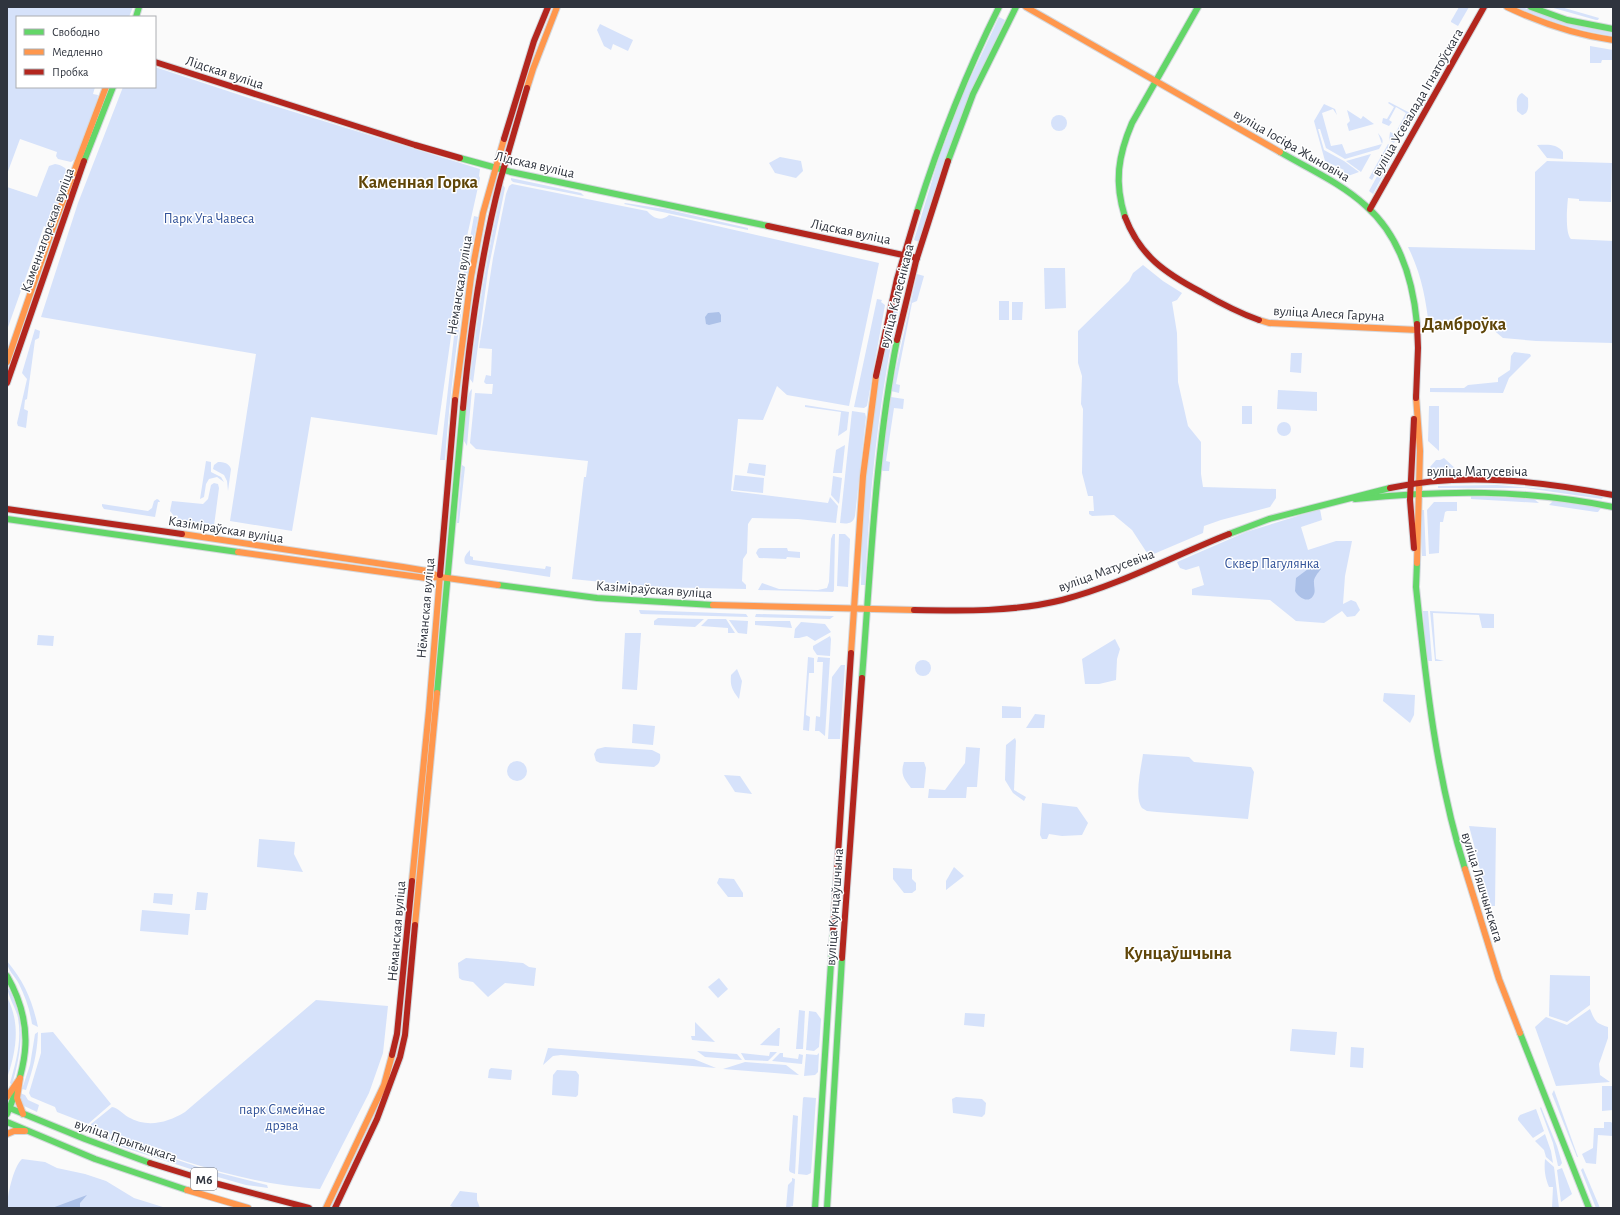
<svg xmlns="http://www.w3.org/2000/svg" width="1620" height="1215" font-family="'Alegreya Sans',sans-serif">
<rect width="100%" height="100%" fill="#fafafa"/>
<!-- green -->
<g fill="#d6e2fa">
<path d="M7 7H133L129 17H17V87H95L93 94 98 95 95 110 75 159 71 162 58 159 56 156 57 152 20 139 7 174Z"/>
<path d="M1459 7H1469L1458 26 1451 22V21Z"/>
<path d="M1516 7H1522L1569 24 1613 33V36C1579 31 1547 21 1516 7Z"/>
<path d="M1550 7H1561L1599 18 1598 20H1596Z"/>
<path d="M999 17 1005 20 976 82 919 242 914 240 938 161 963 94Z"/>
<path d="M600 24 633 40 628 51 613 44 611 50 604 46 597 30Z"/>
<path d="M1590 46 1613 50V60H1602L1601 63H1590Z"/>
<path d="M155 67 255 100 480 169 479 176 480 178 462 259 437 435 311 417 292 531 230 521 256 354 41 317 78 203 123 87H155Z"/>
<path d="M1522 93 1528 98C1528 104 1530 113 1522 115L1517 111C1517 104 1515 96 1522 93Z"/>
<path d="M1389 102 1410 113 1394 143 1389 140 1390 132 1395 134 1406 113 1396 107 1389 120 1392 122 1389 126 1382 123 1383 118 1387 119 1394 107 1388 103Z"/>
<path d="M1324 104 1335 109 1337 115 1333 109 1322 113 1331 146 1342 144 1346 154 1382 144 1378 133C1384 140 1384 142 1379 149L1345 159 1326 148 1320 129H1318L1324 150 1344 161 1359 172 1348 176 1342 173 1344 170 1325 161 1314 121Z"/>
<path d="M1347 110 1361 119 1363 116 1374 124 1349 131 1347 124 1350 121Z"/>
<circle cx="1059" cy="123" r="8"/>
<path d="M1388 144 1391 146 1372 180 1369 178Z"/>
<path d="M1537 145C1547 145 1556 143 1563 152V159L1547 158Z"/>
<path d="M1393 147 1396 150 1395 153 1373 194 1369 191Z"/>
<path d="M1371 154 1361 172 1346 161Z"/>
<path d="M780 157 801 161 803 171 796 178 775 173 769 163Z"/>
<path d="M1547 161 1612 163 1611 202 1579 201V199L1568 198C1567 207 1565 234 1571 239L1613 241V343L1536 341 1503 338 1491 328 1429 327C1426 299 1421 273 1408 247L1535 250V172Z"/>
<path d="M55 164C62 165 69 169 69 176L50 229 44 226 7 330V187L37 197 49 166Z"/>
<path d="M511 178 581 193 584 196 513 182 511 180Z"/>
<path d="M512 184 647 211C653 218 661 222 669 215L879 263 849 406 787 395 777 386 763 420 738 419 731 491 828 503 830 497 838 506 836 523 798 519 752 518 748 524 747 553 743 559 742 581 746 585V589L652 587 572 579 584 477H586L588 461 476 449 470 443 475 393 492 394 493 384H486L484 382 486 375 491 376 492 349 479 348 493 258 506 194 509 186Z"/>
<path d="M503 185 505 188 488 271 473 383 470 379C477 314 488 249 503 185Z"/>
<path d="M625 203 665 209 748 228V230L624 204Z"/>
<path d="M474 216 478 217C462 297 451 378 445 460H440L454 336 460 293Z"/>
<path d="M1143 265 1163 281 1182 293 1177 300 1172 302 1177 333 1178 382 1188 426 1201 442V474L1203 487 1276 489V498L1270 507 1221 520 1204 526 1203 533 1149 556 1132 530 1114 515 1092 516 1089 514V511H1094L1093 496H1088L1082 473 1083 409 1081 404 1082 376 1078 363V331L1129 281 1133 273Z"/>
<path d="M1044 268H1065L1066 308 1045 309Z"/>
<path d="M902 271 907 272C881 375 870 480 865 585H861C862 551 862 516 864 481 869 410 885 340 902 271Z"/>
<path d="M917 274 924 276 917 301 912 303 896 384 900 385 899 393 891 391Z"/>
<path d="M877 299 882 300 881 302 885 305 867 406 864 408 854 407Z"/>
<rect x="999" y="301" width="10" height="19"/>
<path d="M1012 302H1023L1022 320H1012Z"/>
<path d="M35 329 40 331 39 338 35 340 27 399 25 400 24 409 28 411 26 428 18 426 17 423 27 379 22 373Z"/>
<path d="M1514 352 1530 354 1531 356 1509 378 1503 393 1430 392V388H1464L1468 385 1498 382V378L1510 370 1511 356Z"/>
<path d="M1291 353H1302L1301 373 1290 372Z"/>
<path d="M472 389 467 446 464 441C465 431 465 393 472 389Z"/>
<path d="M1278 390 1317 392V411L1277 409Z"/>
<path d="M891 397 904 399 903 409 894 408 886 461 890 462 889 471H883L881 469Z"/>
<path d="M805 405 849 412 847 430 838 436 841 412 805 407Z"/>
<rect x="1242" y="406" width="10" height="18"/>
<path d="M1429 406H1439V451L1428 441Z"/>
<path d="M852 411 865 413 866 417 855 516C853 524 847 524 840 523Z"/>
<circle cx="1284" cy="429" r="7"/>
<path d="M845 445 842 473H833L836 450Z"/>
<path d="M1444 458 1458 471 1433 470 1430 467 1436 460H1440Z"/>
<path d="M206 461 211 462V472L221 477 224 482 217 477 209 479 206 484 204 497 200 499Z"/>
<path d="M218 462C224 462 229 463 231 469L228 491 227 481 224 475 213 469 214 465Z"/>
<path d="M749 463 766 465 765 476 747 473Z"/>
<path d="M462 465 465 467 459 523H457Z"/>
<path d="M735 475 764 478 763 493 733 490Z"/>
<path d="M833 476 842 478 839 504 831 495Z"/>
<path d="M214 483 218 484 219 488 214 526 177 520 170 511 172 501 203 504 208 499 211 485Z"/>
<path d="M1497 485 1558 490 1603 497 1602 499 1526 488H1438V486Z"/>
<path d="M1471 496 1534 499 1539 503 1471 499Z"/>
<path d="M157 499 159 500 160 502H158L155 517 104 509 102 506V504L148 511 152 508 154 501Z"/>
<path d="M1553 501 1601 508 1598 512H1596L1549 505Z"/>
<path d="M1434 502H1457V511H1447L1445 512 1443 522H1440L1439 553 1429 554 1427 510Z"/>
<path d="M1320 509 1322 520 1301 527 1308 550 1336 541H1352L1345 576 1343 604 1351 600 1356 602 1360 610 1355 616 1347 617 1342 611 1324 623 1296 621 1270 600 1192 595V589L1204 585 1199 566 1186 570 1180 568 1177 562 1246 532Z"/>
<path d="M1420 510H1424L1426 556H1422Z"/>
<path d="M833 534H835L834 590 833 592 758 590 762 583 779 589 818 590 827 588 829 582 831 539Z"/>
<path d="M839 534H845L850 539 848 587 837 586Z"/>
<path d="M760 548H787L788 551 800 552V558L787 557 786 559 759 558 756 553 758 549Z"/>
<path d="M470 550V556L473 557V560L545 569 546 566 551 567 550 577 466 564C462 559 466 554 470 550Z"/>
<path d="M639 610 746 614 748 617 641 614 640 613Z"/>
<path d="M1423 611H1428L1432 661H1429L1426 659Z"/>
<path d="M1430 611 1494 614V628H1482L1479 615 1433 613 1436 659 1444 661H1435Z"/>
<path d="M756 614H759L834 616 830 619 755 617Z"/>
<path d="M658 618H660L704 619 695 627 654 625V621Z"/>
<path d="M708 619H726L735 633H728V628L701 626Z"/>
<path d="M729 620 748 621 747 634 738 633Z"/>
<path d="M755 621H790L792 628 755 625Z"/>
<path d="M801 622 825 624 831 632 815 641 807 636 799 638H794L795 629Z"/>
<path d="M625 633H641L637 690 622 689Z"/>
<path d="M38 635 54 636 53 646 37 645Z"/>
<path d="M830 636 831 639 830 656 817 655 813 649V646Z"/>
<path d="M1115 639 1120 649 1117 659 1116 680 1099 684H1085L1082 659Z"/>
<path d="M808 657 814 658V673H809L806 715 810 717 809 731 803 730Z"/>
<path d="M818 657 830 658 825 736 819 731H815L816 716 820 717 823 662H817Z"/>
<circle cx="923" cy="668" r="8"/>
<path d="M841 665H845L840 739H828L832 677Z"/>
<path d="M737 669 742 681 739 699C732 690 730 686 731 675Z"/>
<path d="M1384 693 1415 695 1414 715 1410 723 1383 701Z"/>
<path d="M1002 706 1021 707V718H1002Z"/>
<path d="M1035 714 1045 715 1044 728H1026Z"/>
<path d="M633 724 655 726 653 745 632 743Z"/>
<path d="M1015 738 1016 741 1014 790 1026 797 1024 801 1013 793 1005 780 1006 745Z"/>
<path d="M605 747 652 750 660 754C661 761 659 764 654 767L600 763 596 761 594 754 597 749Z"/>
<path d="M966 747 980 748 977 787H967L966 798H928L929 789 945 790 965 763Z"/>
<path d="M1143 754 1189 757 1194 762 1251 767 1254 772 1248 819 1157 812 1147 811 1142 808C1134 797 1141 768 1143 754Z"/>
<circle cx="517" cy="771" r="10"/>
<path d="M904 762H924L926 768 924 788H911C904 779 900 774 904 762Z"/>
<path d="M724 775 740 776 752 794 735 792Z"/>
<path d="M1042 803 1077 807 1088 823 1082 835 1062 836 1049 834 1047 839H1042L1040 835Z"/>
<path d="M1469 826 1496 828 1495 906H1490L1479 866H1478V860Z"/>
<path d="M259 839 295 842 294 854 303 872 257 867Z"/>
<path d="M954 867 964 876 946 890V881Z"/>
<path d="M893 868 912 869V879L916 883V890L912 893H904L893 879Z"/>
<path d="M719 878 734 879 743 893V897H728L717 883Z"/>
<path d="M197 892 208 893 206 910H195Z"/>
<path d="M154 893 173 894 172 905 153 903Z"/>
<path d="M142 910 190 914 188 935 140 931Z"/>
<path d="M466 958 523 963 529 967 536 968 534 986 505 983 488 997 473 982 462 980 459 978 458 963Z"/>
<path d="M7 961C25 983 32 1000 38 1027L32 1024C30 1010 25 996 19 984 15 976 7 970 7 961Z"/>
<path d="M1550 975 1590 976V1005L1567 1022 1549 1016Z"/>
<path d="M719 978 728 989 718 998 708 987Z"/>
<path d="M7 986C27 1019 22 1049 12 1085L10 1083C16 1062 22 1041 18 1018 16 1009 7 994 7 986Z"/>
<path d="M7 997C20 1022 17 1048 8 1075L7 1071Z"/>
<path d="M316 1000 388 1006 383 1053 369 1093 320 1189C251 1185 184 1162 119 1138 109 1134 100 1129 91 1126V1124L112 1107C118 1108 123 1114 128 1117 147 1128 167 1123 185 1112Z"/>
<path d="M1590 1009C1595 1021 1595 1023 1608 1027V1038L1599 1064 1600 1075 1610 1082 1556 1086 1535 1027 1546 1017 1567 1025Z"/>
<path d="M799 1010 805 1011 803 1049H796Z"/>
<path d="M809 1011 816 1012 821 1019 819 1047 814 1051 806 1050Z"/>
<path d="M965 1013 985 1014 984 1027 964 1025Z"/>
<path d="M695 1022 715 1042 692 1040 691 1036H695Z"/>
<path d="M778 1028H780L779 1046 760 1045Z"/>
<path d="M1292 1029 1337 1032 1335 1055 1290 1051Z"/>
<path d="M38 1032C37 1056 33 1068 26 1090L22 1089 30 1065 35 1034Z"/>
<path d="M53 1032 111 1104 88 1124 57 1112 55 1107 31 1097 29 1093 41 1053V1033Z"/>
<path d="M1351 1047 1364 1048 1363 1068 1350 1067Z"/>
<path d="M548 1048 694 1059 716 1068 561 1055 553 1056 543 1065Z"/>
<path d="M697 1051 737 1054 742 1060 705 1057Z"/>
<path d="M770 1052H777L768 1061 745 1060 741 1053 769 1056Z"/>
<path d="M780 1053H783V1057L798 1059 799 1054 803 1055 802 1064 772 1061Z"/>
<path d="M819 1053 818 1072 815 1075 804 1076 806 1054 817 1055Z"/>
<path d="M745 1062 786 1065 799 1075 723 1069Z"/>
<path d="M491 1068 512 1070 511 1080 488 1078 489 1070Z"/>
<path d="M557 1070 576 1071 579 1075 578 1095 576 1097 552 1095 553 1075Z"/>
<path d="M1602 1086H1613V1110L1602 1111Z"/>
<path d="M1554 1090 1578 1157H1577L1552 1094Z"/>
<path d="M20 1093 25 1095 28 1100 39 1105 37 1112 22 1105Z"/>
<path d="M804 1097 816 1098 811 1173 807 1175 798 1174 803 1098Z"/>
<path d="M956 1097 982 1099 986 1103 985 1114 982 1117 953 1113 952 1099Z"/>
<path d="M1541 1107 1557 1146 1562 1163 1560 1166H1558L1553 1143 1540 1108Z"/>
<path d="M1536 1109 1544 1131 1533 1138 1518 1120V1118L1520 1115Z"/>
<path d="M793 1115 798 1116 795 1174 790 1172 789 1170Z"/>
<path d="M1604 1122H1611L1613 1124V1136L1598 1135 1596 1164 1586 1163 1582 1154 1593 1148 1594 1128H1604Z"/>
<path d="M101 1133 116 1140 208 1170 267 1185 268 1188 246 1185 200 1172 116 1145 100 1137Z"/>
<path d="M1545 1134 1551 1151 1553 1163 1546 1157 1544 1150 1535 1141Z"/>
<path d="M22 1159 45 1162 57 1168 85 1174 106 1181 134 1198 166 1208H7C7 1197 13 1167 22 1159Z"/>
<path d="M1545 1159 1554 1167 1559 1208H1552L1553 1187H1549C1545 1177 1544 1170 1545 1159Z"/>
<path d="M1562 1168 1572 1194 1561 1202 1557 1170Z"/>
<path d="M1583 1168 1600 1208H1596L1581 1170Z"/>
<path d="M792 1178 795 1179 793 1206 786 1208 788 1185 792 1181Z"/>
<path d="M460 1191 477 1193V1200L480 1208H456L450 1206Z"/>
</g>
<!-- water -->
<g fill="#acc1e8">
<path d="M719 312 721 315V322L709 325 706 324 705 317 708 313Z"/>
<path d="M1316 563 1321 569C1318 573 1313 578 1314 583 1314 588 1316 592 1313 596 1308 604 1298 597 1295 591L1296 578Z"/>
<path d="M87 1195 80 1203V1208H52Z"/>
</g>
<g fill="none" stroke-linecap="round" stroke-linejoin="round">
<defs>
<g id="fast">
<path d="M1531 7 1567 20 1613 29"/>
<path d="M136 17 139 7"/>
<path d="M1280 152C1309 169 1341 183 1366 206 1400 236 1413 280 1417 324"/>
<path d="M460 158 511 172 768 226"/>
<path d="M84 161 113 87"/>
<path d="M948 161 973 94 1016 7"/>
<path d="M917 212C939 142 966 73 999 7"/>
<path d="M1125 217C1114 182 1118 156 1132 123L1198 7"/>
<path d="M1355 499C1445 490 1524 489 1613 507"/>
<path d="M7 519 238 552"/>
<path d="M1229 534 1269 519 1390 488"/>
<path d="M1417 563 1416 587C1426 682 1436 777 1465 869"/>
<path d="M498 585 597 598 713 605"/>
<path d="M862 678C871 565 875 452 897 340"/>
<path d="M437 693 463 408"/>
<path d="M7 976C35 1025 28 1064 7 1114"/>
<path d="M1520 1033 1589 1208"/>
<path d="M7 1107 85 1139 150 1163"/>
<path d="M7 1122 95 1159 187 1190"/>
<path d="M815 1208 833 932"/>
<path d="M827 1208 842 958"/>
</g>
<g id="slow">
<path d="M1026 7 1280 152"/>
<path d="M1507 7C1541 23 1576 35 1613 40"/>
<path d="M527 88 533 69 557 7"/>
<path d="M1259 320 1269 323 1418 330"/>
<path d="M7 362 52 230 106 87"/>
<path d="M1416 396 1420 451 1417 563"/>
<path d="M455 400 471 277 483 213 504 139"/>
<path d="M182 534 403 567 427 571 438 576"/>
<path d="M238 552 426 578 440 577 498 585"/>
<path d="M713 605 914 610"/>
<path d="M851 653 863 476 876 376"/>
<path d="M1465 869 1499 979 1520 1033"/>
<path d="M412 881 429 710 440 575"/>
<path d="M415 925 437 693"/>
<path d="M20 1078 17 1098 23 1114"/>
<path d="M7 1097 18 1081"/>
<path d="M7 1134 14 1131H25"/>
<path d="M187 1190 248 1208"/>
<path d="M326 1208 384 1085 392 1055"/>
</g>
<g id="jam">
<path d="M155 62 415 145 460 158"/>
<path d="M504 139 534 41 548 7"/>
<path d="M1370 209 1484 7"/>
<path d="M1125 217C1140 256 1165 273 1201 292 1220 303 1239 313 1259 320"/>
<path d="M768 226 917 258"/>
<path d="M897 340 916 261 948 161"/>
<path d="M876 376 897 279 917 212"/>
<path d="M7 383 84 161"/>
<path d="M1416 398 1418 348 1417 324"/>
<path d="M463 408C470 333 481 255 500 181 509 150 518 119 527 88"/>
<path d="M1414 419 1410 500 1414 548"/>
<path d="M1390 488C1463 472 1540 481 1613 495"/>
<path d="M7 509 182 534"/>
<path d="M440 575 455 400"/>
<path d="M914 610C963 611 1014 612 1062 600 1120 585 1173 556 1229 534"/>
<path d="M833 932 851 653"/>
<path d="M842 958 862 678"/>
<path d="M392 1055 397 1034 412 881"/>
<path d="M150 1163 218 1184 309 1208"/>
<path d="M335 1208 377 1119 400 1057 405 1035 415 925"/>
</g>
</defs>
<!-- fast casing -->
<use href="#fast" stroke="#d4d8dd" stroke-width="8"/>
<!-- slow casing -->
<use href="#slow" stroke="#d4d8dd" stroke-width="8"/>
<!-- jam casing -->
<use href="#jam" stroke="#d4d8dd" stroke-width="8"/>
<!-- fast -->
<use href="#fast" stroke="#63d668" stroke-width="6"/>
<!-- slow -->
<use href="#slow" stroke="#ff974d" stroke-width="6"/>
<!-- jam -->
<use href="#jam" stroke="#b3261e" stroke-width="6"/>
</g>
<g text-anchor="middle" stroke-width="3" stroke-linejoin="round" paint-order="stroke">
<!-- shield labels -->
<rect fill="#fff" stroke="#6d7178" stroke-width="1" x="191" y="1168" width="26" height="22" rx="3"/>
<g font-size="13" font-weight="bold" fill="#2f343e">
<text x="204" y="1184">М6</text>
</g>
<!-- street labels -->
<g font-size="14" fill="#2f343e" stroke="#fff">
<text transform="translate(225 72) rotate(18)" y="5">Лідская вуліца</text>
<text transform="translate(1417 102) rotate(-60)" y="5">вуліца Усевалада Ігнатоўскага</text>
<text transform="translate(1292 145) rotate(30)" y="5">вуліца Іосіфа Жыновіча</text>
<text transform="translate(535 164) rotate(13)" y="5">Лідская вуліца</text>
<text transform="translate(47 230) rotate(-70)" y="5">Каменнагорская вуліца</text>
<text transform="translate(851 231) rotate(12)" y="5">Лідская вуліца</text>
<text transform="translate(459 285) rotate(-81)" y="5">Нёманская вуліца</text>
<text transform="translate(896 296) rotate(-76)" y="5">вуліца Калеснікава</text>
<text transform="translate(1329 313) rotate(3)" y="5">вуліца Алеся Гаруна</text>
<text x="1477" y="476">вуліца Матусевіча</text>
<text transform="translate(226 529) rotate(9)" y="5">Казіміраўская вуліца</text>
<text transform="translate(1106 570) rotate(-20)" y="5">вуліца Матусевіча</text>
<text transform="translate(654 589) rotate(4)" y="5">Казіміраўская вуліца</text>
<text transform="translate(425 608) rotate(-85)" y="5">Нёманская вуліца</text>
<text transform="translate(1483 887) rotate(73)" y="5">вуліца Ляшчынскага</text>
<text transform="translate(834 907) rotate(-86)" y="5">вуліца Кунцаўшчына</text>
<text transform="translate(396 931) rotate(-85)" y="5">Нёманская вуліца</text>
<text transform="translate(126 1140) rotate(19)" y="5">вуліца Прытыцкага</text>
</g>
<!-- park labels -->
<g font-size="14" fill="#325399" stroke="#fff">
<text x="209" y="223">Парк Уга Чавеса</text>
<text x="1272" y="568">Сквер Пагулянка</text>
<text x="282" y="1114">парк Сямейнае<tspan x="282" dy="16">дрэва</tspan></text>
</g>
<!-- district labels -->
<g font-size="18" font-weight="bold" fill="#5f4508" stroke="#fff">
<text x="418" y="188">Каменная Горка</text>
<text x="1464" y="330">Дамброўка</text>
<text x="1178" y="959">Кунцаўшчына</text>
</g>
</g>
<!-- border -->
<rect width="1620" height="1215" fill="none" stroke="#2f343e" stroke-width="16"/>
<!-- legend -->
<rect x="16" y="16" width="140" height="72" fill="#ffffff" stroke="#acaeb2"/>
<rect x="24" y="29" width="20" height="6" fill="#63d668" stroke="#acaeb2"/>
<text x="52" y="36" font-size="12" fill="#2f343e">Свободно</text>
<rect x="24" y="49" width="20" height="6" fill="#ff974d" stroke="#acaeb2"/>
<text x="52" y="56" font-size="12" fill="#2f343e">Медленно</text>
<rect x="24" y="69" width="20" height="6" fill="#b3261e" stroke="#acaeb2"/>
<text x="52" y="76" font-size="12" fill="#2f343e">Пробка</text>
</svg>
